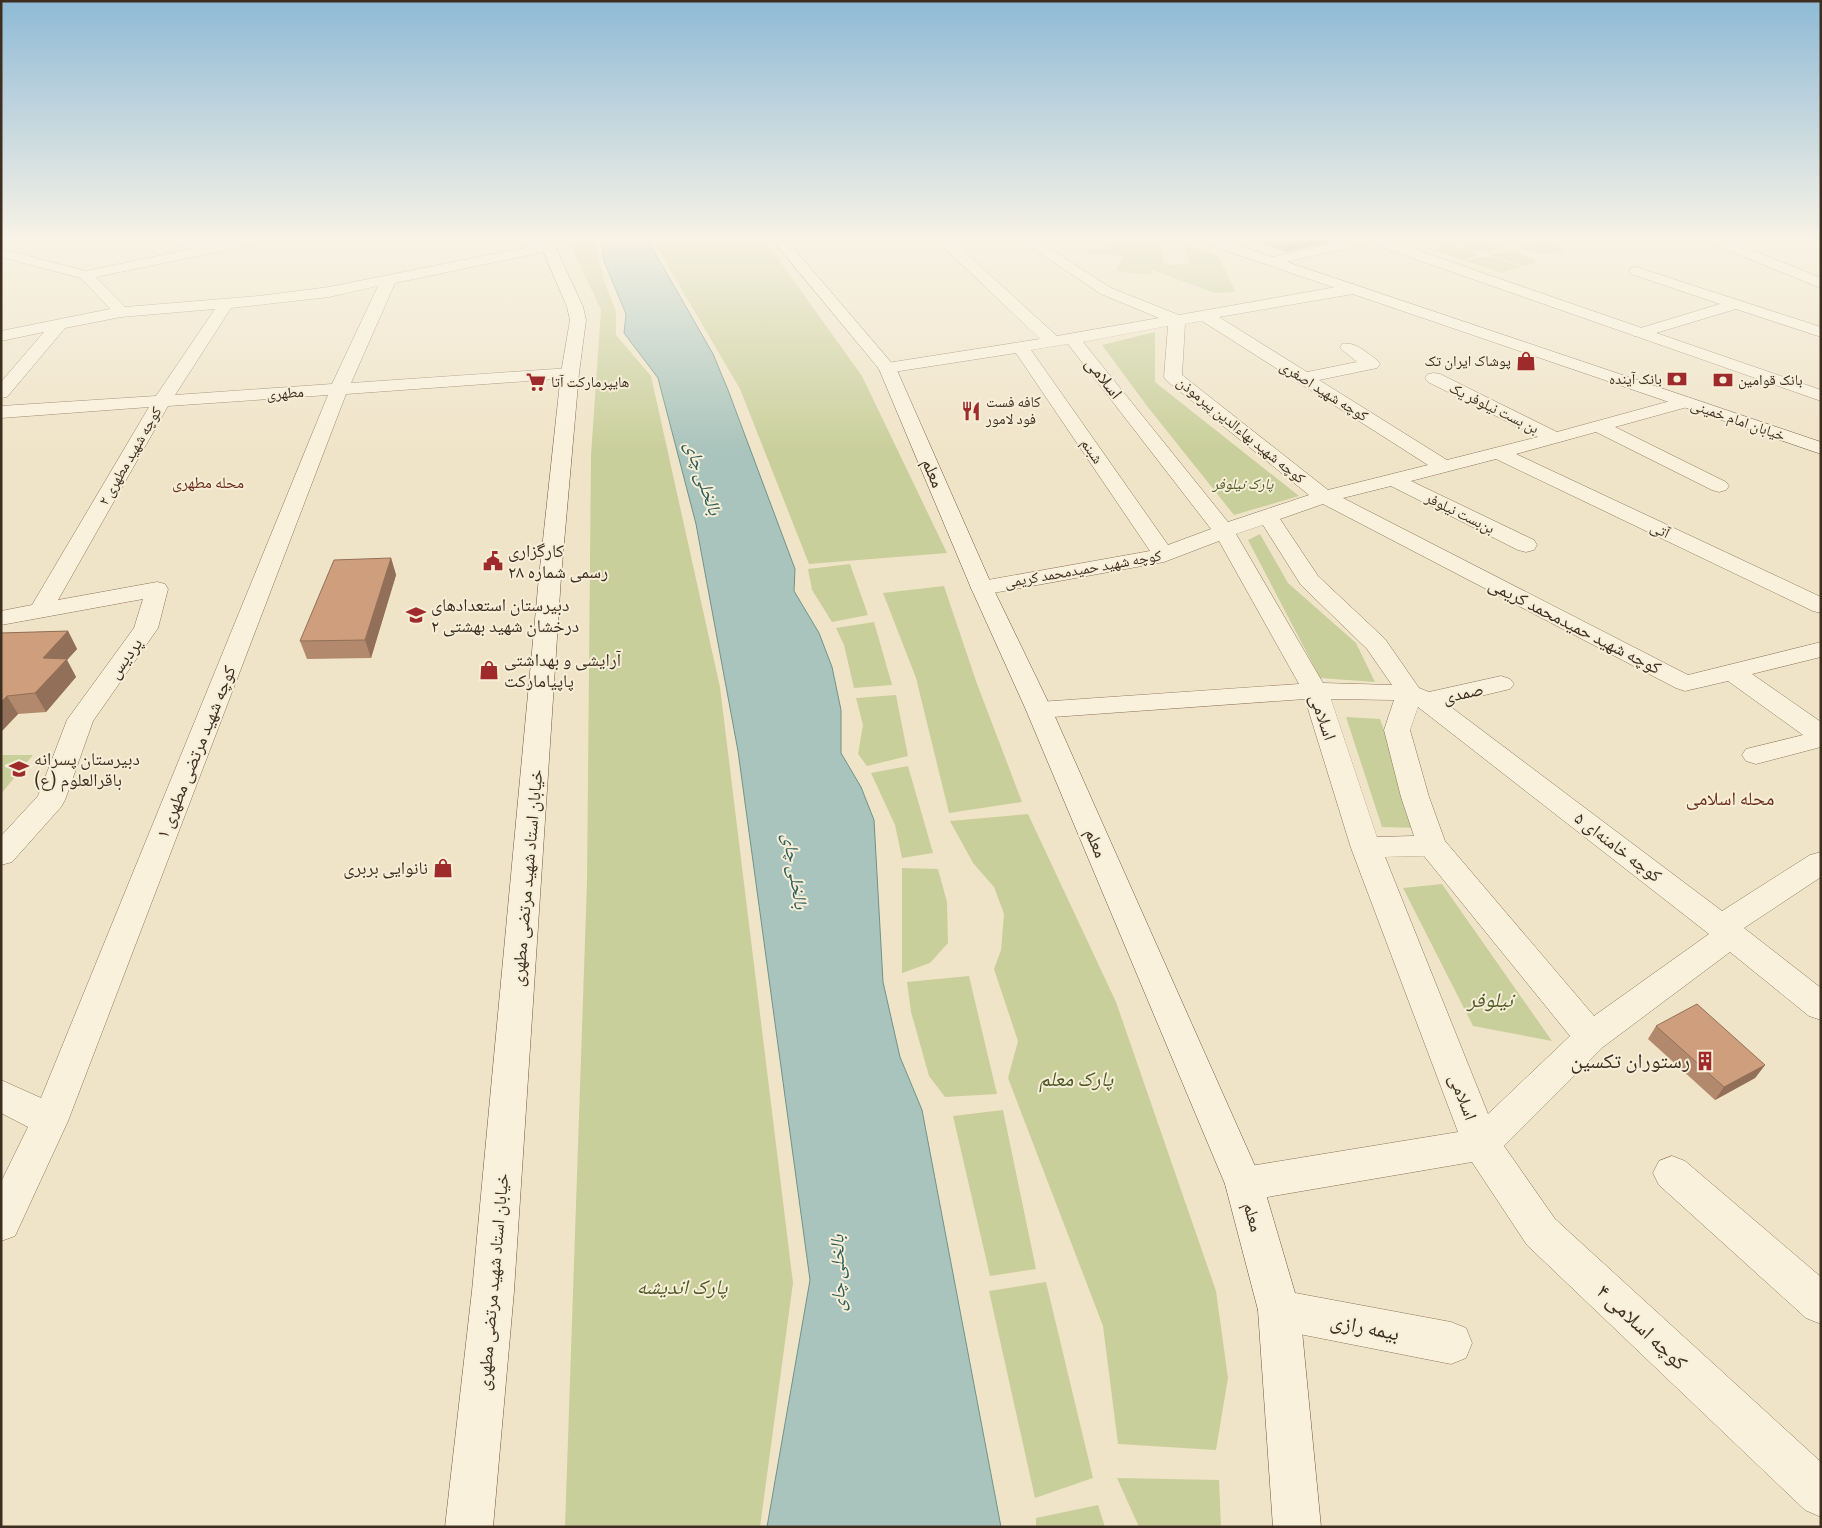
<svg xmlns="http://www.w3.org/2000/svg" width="1822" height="1528" font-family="Literata,'Noto Naskh Arabic',serif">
<rect width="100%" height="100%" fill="#f0e4c8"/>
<!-- green -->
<g fill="#c9cf9b">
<path d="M567 237H594L604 281 616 311V335L651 376 720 687 793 1283 760 1527H565L587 881 591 455 601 310Z"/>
<path d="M651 237H760L766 242 862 376 947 553 809 564 740 389Z"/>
<path d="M1411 237H1430L1475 252 1477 256 1463 260 1433 250 1440 247Z"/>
<path d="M1438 237H1473L1504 248 1488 252 1479 251Z"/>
<path d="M1130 239 1160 244 1164 265 1190 264 1183 243 1218 256 1236 292 1215 293 1152 270 1151 275 1116 271 1123 256 1081 253Z"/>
<path d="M1546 242 1562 248 1563 251C1547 256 1535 253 1519 248Z"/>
<path d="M1509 250 1534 259 1535 263 1524 266 1494 257 1493 254Z"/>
<path d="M1482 257H1492L1521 267 1501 273 1466 261Z"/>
<path d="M1155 332V382L1299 496 1234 515 1147 406 1102 345Z"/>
<path d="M1260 534 1288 583 1356 643 1375 682 1320 678 1248 540Z"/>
<path d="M850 564 868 615 832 622 812 590 808 569Z"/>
<path d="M944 586 976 681 1022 802 949 813 916 678 883 593Z"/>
<path d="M874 622 892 685 854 688 844 645 836 628Z"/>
<path d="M896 695 908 756 867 766 858 754 863 725 856 698Z"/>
<path d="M1346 717 1380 719 1419 828 1382 827Z"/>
<path d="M1 755H33L1 794Z"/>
<path d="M908 766 933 853 902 858 895 825 871 773Z"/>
<path d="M1028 814 1116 1002 1216 1291 1228 1378 1216 1450 1118 1444 1103 1326 1008 1078 1018 1041 994 969 1001 950 1004 914 994 887 973 863 950 821Z"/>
<path d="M902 868 938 869 947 902 948 943 930 963 902 973Z"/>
<path d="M1442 884 1552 1041 1473 1026 1403 888Z"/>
<path d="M969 976 997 1094 945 1097 929 1076 911 1012 907 982Z"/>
<path d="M1003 1110 1036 1269 990 1276 953 1116Z"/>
<path d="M1046 1282 1093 1478 1035 1498 989 1291Z"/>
<path d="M1117 1478 1219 1480 1221 1527H1139Z"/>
<path d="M1098 1505 1105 1527H1036V1518Z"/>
</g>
<!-- water -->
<path fill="#a9c4bc" stroke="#6f938a" d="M601 237H646L713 354 728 390 795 569 794 591 819 633 832 667 841 710V753L861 787 874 820 883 982 900 1057 922 1110 1001 1527H767L810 1280 738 751 696 524 658 378 624 333 626 314 604 261Z"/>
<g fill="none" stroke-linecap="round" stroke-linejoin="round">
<defs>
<g id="minor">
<path d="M155 237H177L208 245 250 237H277L270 241 96 277 125 307 259 296 329 287 548 243 553 244 555 247 553 250 548 251 395 283 351 383 570 368 576 369 579 373 576 377 570 378 346 394 68 1121 15 1236 1 1241V1182L28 1127 1 1113V1080L41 1098 328 395 168 406 58 600 157 582 165 584 168 589 158 628 93 721 65 800 61 807 12 862 1 865V836L38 796 67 720 134 628 143 599 1 625V611L32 605 149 407 1 418V406L156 396 215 309 121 317 65 328 7 397 1 398V382L44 332 1 341V331L110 309 81 278 1 257V249L86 271 191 249 157 240ZM378 286 332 384 175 395 231 308 329 297Z"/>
<path d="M933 237H948L1057 336 1159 318 1101 294 1016 237H1032L1111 288 1179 315 1353 284 1358 286 1361 289 1358 292 1353 294 1219 317 1307 372 1357 362 1340 348 1342 344C1355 341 1367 353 1377 360L1380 364 1377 368 1319 380 1447 460 1538 437 1428 382 1425 378 1428 374 1434 373 1440 374 1557 432 1685 397 1691 398 1694 402 1691 406 1615 427 1726 482 1729 486 1726 490 1719 492 1712 490 1596 432 1516 454 1821 597V613L1813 611 1496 459 1411 481 1534 540 1537 545 1534 550 1526 552 1518 550 1391 486 1343 498 1688 675 1821 642V657L1752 674 1821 722V747L1756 764 1746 761 1742 755 1746 749 1803 735 1728 681 1685 691 1676 688 1323 504 1280 519 1318 576 1385 639 1419 688 1429 692 1501 676 1510 679 1514 684 1510 689 1447 704 1722 911 1810 855 1821 852V877L1744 928 1821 988V1020L1809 1016 1730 952 1603 1047 1504 1146 1555 1219 1821 1462V1517L1805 1510 1527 1245 1472 1162 1244 1201 1230 1196 1225 1184 1230 1172 1244 1167 1458 1132 1351 848 1305 699 1039 718 1030 716 1026 710 1030 704 1039 702 1299 684 1219 541 1164 562 982 595 974 593 971 588 974 583 982 581 1150 551 1016 353 887 373 881 372 878 368 881 364 887 363 1040 339ZM1202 321 1428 465 1328 490 1182 375 1185 324ZM1168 326 1164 377 1167 381 1309 495 1228 522 1083 342ZM1068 344 1211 529 1168 545 1031 350ZM1263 525 1301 585 1367 649 1392 685 1323 683 1236 534ZM1331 699 1394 700 1384 730 1401 797 1414 836 1377 837ZM1418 707 1709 934 1594 1016 1445 841 1429 797 1410 730ZM1424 856 1570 1036 1488 1114 1385 857Z"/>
<path d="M1364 237H1378L1380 239 1373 243 1272 265 1267 264 1265 261 1267 258 1272 257Z"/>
<path d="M1701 237H1720L1821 278V288L1703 240Z"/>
<path d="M1636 267 1821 327V337L1736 309 1646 336H1634L1632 333 1634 330 1720 304 1631 274 1629 271 1631 268Z"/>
<path d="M1672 1156 1685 1161 1821 1277V1324L1806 1318 1659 1185 1653 1173 1659 1161Z"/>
<path d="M1279 1290 1451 1322 1466 1328 1472 1343 1466 1358 1451 1364 1279 1330 1264 1324 1258 1310 1264 1296Z"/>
</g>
<path id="tertiary" d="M1359 237H1379L1821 390V401L1361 240Z"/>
<g id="secondary">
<path d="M537 237H551L583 307 586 320 579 373 561 577 514 1291 493 1527H445L472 1291 539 577 561 373 570 320 567 307Z"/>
<path d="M770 237H784L896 368 993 588 1052 710 1263 1184 1300 1310 1321 1527H1273L1258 1310 1225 1184 1026 710 971 588 879 369Z"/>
<path d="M1193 237H1213L1821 442V454L1195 240Z"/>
</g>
</defs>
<!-- minor casing -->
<use href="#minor" stroke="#8d765c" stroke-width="1"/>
<!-- tertiary casing -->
<use href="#tertiary" stroke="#8d765c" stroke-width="1"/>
<!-- secondary casing -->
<use href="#secondary" stroke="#6f573f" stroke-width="1"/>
<!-- minor -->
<use href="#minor" fill="#faf1dc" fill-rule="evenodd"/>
<!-- tertiary -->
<use href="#tertiary" fill="#faf1dc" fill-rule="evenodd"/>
<!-- secondary -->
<use href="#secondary" fill="#faf1dc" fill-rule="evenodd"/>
</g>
<!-- wall -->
<g fill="#b2896c">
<path d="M1247 237H1329L1328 243 1285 252Z"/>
<path d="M1519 237H1539L1527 240Z"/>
<path d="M391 558 396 575 371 658 307 659 300 641Z"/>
<path d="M68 631 77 649 67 660 76 677 46 712 18 714 1 732V633Z"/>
<path d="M1656 1026 1765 1065 1755 1078 1715 1100 1648 1039Z"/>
</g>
<!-- shaded-wall -->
<g fill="#916f58">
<path d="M1324 237H1329L1328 243 1285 252 1287 245Z"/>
<path d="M1528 237H1539L1527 240Z"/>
<path d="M391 558 396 575 371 658 365 640Z"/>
<path d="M68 631 77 649 67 660 76 677 46 712 35 693 43 658Z"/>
<path d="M7 696 18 714 1 732V702Z"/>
<path d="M1765 1065 1755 1078 1715 1100 1724 1087Z"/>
</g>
<!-- building -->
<g fill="#cf9f7d" stroke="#916f58">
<path d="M1266 237H1324L1287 245Z"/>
<path d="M391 558 365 640 300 641 334 560Z"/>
<path d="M68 631 43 658 67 659 35 693 7 696 1 702V633Z"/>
<path d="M1697 1004 1765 1065 1724 1087 1656 1026Z"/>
</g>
<!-- sky -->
<linearGradient id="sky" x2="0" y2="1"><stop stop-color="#8fbad6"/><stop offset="0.53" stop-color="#f8f3e6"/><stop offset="1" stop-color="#f8f3e6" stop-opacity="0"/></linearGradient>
<rect width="1822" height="451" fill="url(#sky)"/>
<!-- icons -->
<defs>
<symbol id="shop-bare" viewBox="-9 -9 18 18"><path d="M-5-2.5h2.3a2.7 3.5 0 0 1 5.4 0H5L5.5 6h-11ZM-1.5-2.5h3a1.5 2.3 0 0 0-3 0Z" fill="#9e2a2b" stroke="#f7eed8" stroke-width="2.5" paint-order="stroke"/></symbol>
<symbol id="bank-bare" viewBox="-9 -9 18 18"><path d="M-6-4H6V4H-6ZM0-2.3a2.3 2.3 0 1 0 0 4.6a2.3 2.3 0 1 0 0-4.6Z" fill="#9e2a2b" stroke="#f7eed8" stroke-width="2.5" paint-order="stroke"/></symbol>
<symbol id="supermarket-bare" viewBox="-9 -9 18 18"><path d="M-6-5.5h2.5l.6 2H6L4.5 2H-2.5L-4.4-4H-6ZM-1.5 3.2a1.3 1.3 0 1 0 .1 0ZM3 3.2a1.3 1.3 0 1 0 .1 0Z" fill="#9e2a2b" stroke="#f7eed8" stroke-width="2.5" paint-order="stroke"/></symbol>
<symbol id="restaurant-bare" viewBox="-9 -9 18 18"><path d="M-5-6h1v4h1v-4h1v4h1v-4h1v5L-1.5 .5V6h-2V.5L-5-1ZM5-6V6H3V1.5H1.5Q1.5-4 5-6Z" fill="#9e2a2b" stroke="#f7eed8" stroke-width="2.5" paint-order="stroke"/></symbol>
<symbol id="civic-bare" viewBox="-9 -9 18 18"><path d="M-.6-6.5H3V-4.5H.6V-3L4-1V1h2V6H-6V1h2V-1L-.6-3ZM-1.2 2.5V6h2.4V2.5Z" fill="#9e2a2b" stroke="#f7eed8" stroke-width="2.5" paint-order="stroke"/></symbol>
<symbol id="school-bare" viewBox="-9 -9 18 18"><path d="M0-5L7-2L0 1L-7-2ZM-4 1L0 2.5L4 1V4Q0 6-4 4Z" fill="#9e2a2b" stroke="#f7eed8" stroke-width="2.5" paint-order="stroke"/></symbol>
<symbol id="building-bare" viewBox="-9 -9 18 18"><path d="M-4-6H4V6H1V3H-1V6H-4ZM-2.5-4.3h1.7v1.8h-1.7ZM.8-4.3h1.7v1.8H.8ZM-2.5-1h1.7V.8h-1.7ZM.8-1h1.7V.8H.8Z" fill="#9e2a2b" stroke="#f7eed8" stroke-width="2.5" paint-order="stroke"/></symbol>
</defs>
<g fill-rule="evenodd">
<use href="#shop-bare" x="1512" y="347" width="28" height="28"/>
<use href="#bank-bare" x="1663" y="365" width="28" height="28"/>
<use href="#bank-bare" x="1709" y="366" width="28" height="28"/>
<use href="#supermarket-bare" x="522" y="368" width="28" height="28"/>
<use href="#restaurant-bare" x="957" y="397" width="28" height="28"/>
<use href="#civic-bare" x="479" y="547" width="28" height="28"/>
<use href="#school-bare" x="402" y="601" width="28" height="28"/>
<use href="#shop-bare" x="475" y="656" width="28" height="28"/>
<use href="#school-bare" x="5" y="755" width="28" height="28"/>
<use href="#shop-bare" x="429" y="854" width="28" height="28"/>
<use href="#building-bare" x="1691" y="1047" width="28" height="28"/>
</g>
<g text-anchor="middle" stroke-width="4" stroke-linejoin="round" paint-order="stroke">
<!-- far-poi labels -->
<g font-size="15" fill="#3d2e20" stroke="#f7eed8" text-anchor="start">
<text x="1511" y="366" text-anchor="end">پوشاک ایران تک</text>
<text x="1662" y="384" text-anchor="end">بانک آینده</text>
<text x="1738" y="385">بانک قوامین</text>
<text x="551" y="387">هایپرمارکت آتا</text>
<text x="986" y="407">کافه فست<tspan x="986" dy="17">فود لامور</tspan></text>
</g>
<!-- far-street labels -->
<g font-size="15" fill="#3d2e20" stroke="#f7eed8">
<text transform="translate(1324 391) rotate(32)" y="5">کوچه شهید اصغری</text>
<text transform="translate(285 393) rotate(-4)" y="5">مطهری</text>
<text transform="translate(1494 408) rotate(26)" y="5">بن بست نیلوفر یک</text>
<text transform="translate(1738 420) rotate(19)" y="5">خیابان امام خمینی</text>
<text transform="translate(1241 430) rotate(39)" y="5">کوچه شهید بهاءالدین پیرموذن</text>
<text transform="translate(1092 451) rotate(55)" y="5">شبنم</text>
<text transform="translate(130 456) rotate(-60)" y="5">کوچه شهید مطهری ۲</text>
<text transform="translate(1460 513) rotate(26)" y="5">بن‌بست نیلوفر</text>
<text transform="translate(1660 530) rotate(26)" y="5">آتی</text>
<text transform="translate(1083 569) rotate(-10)" y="5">کوچه شهید حمیدمحمد کریمی</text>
</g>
<!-- far-park labels -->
<g font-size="15" font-style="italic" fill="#4d5a26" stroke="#f7eed8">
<text x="1243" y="489">پارک نیلوفر</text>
</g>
<!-- far-neighbourhood labels -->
<g font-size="16" fill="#6b2e1e" stroke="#f7eed8">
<text x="208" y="488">محله مطهری</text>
</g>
<!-- street labels -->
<g font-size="18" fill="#3d2e20" stroke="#f7eed8">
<text transform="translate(1104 378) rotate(52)" y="6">اسلامی</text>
<text transform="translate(933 473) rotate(67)" y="6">معلم</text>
<text transform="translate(1575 626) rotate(27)" y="6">کوچه شهید حمیدمحمد کریمی</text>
<text transform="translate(125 658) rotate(-54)" y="6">پردیس</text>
<text transform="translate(1463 693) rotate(-13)" y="6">صمدی</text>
<text transform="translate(1323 717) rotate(71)" y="6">اسلامی</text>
<text transform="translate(196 752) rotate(-68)" y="6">کوچه شهید مرتضی مطهری ۱</text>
<text transform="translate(1096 843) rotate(67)" y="6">معلم</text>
<text transform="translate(1618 847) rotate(37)" y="6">کوچه خامنه‌ای ۵</text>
<text transform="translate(527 878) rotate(-85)" y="6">خیابان استاد شهید مرتضی مطهری</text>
<text transform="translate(1463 1097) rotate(69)" y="6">اسلامی</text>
<text transform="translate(1253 1217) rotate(74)" y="6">معلم</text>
<text transform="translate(493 1282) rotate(-85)" y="6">خیابان استاد شهید مرتضی مطهری</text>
</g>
<!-- poi labels -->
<g font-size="18" fill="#3d2e20" stroke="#f7eed8" text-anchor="start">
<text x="508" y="557">کارگزاری<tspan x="508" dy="21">رسمی شماره ۲۸</tspan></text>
<text x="431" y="611">دبیرستان استعدادهای<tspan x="431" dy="21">درخشان شهید بهشتی ۲</tspan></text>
<text x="504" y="666">آرایشی و بهداشتی<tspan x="504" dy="21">پاپیامارکت</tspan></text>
<text x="34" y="765">دبیرستان پسرانه<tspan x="34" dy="21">باقرالعلوم (ع)</tspan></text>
<text x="428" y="874" text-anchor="end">نانوایی بربری</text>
</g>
<!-- water labels -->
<g font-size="19" font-style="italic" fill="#2f5d5a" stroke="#f7eed8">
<text transform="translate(704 478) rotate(71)" y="7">بالخلی چای</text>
<text transform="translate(796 871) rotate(81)" y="7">بالخلی چای</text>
<text transform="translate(837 1273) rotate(-91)" y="7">بالخلی چای</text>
</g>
<!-- neighbourhood labels -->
<g font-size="19" fill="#6b2e1e" stroke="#f7eed8">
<text x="1730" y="805">محله اسلامی</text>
</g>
<!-- near-park labels -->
<g font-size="21" font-style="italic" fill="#4d5a26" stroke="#f7eed8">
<text x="1490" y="1007">نیلوفر</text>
<text x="1076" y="1086">پارک معلم</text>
<text x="682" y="1294">پارک اندیشه</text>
</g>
<!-- near-poi labels -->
<g font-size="21" fill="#3d2e20" stroke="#f7eed8" text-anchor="end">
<text x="1690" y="1068">رستوران تکسین</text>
</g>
<!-- near-street labels -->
<g font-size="21" fill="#3d2e20" stroke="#f7eed8">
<text transform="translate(1365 1327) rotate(11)" y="7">بیمه رازی</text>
<text transform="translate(1642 1327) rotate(43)" y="7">کوچه اسلامی ۴</text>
</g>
</g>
<!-- border -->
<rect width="1822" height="1528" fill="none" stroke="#3d2e20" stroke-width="5"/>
</svg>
